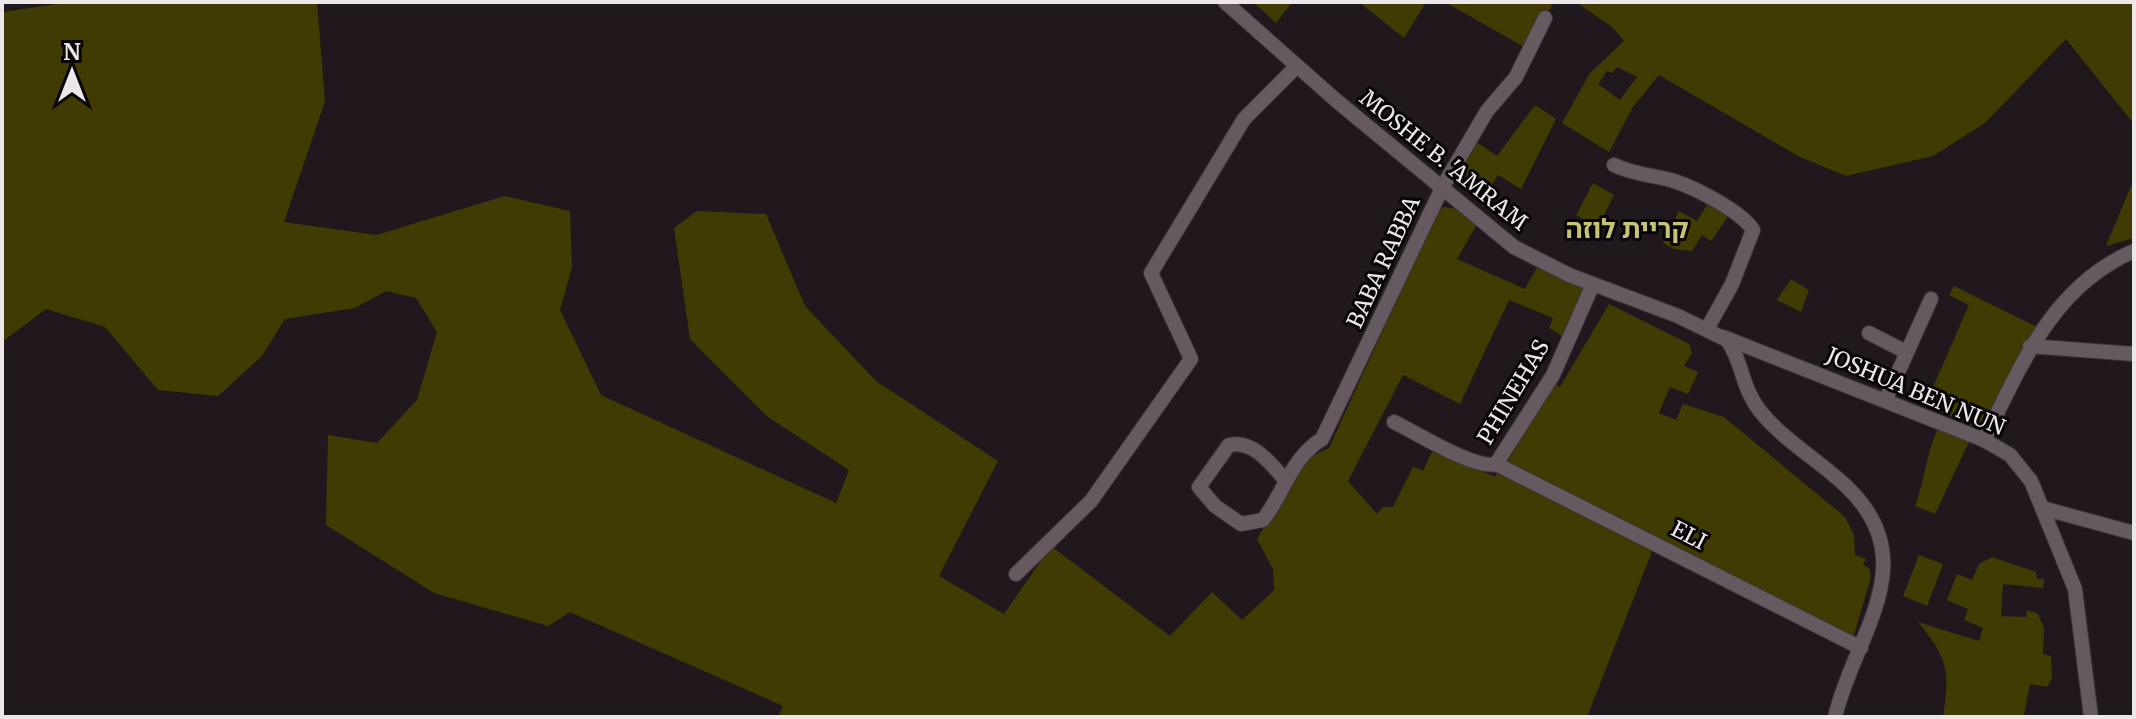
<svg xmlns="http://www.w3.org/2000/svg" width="2136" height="719" font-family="Merriweather,'Noto Sans Hebrew',serif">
<rect width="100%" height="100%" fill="#21181e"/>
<!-- green -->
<g fill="#3f3b02" fill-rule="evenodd">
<path d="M72 2H317L325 101 284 222 376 235 505 196 570 211 572 267 560 310 601 395 836 503 849 470 768 417 690 339 674 228 697 211 766 214 805 306 876 381 998 461 939 576 1004 614 1051 546 1170 636 1212 592 1242 620 1274 590 1273 569 1257 539 1302 461 1329 448 1437 212 1444 207 1456 209 1477 224 1457 259 1525 289 1539 264 1586 288 1562 336 1549 328 1553 318 1509 300 1460 404 1403 375 1348 481 1377 514 1383 507H1393L1413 467 1423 471 1433 450 1495 477 1497 472 1647 544 1651 554 1587 717H778L783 706 570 612 548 626 434 593 326 525 328 435 377 443 417 400 437 332 416 298 386 291 355 308 285 319 262 356 218 396 158 390 105 327 46 309 2 342V12Z"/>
<path d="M1253 2H1292L1276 23Z"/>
<path d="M1359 2H1426L1404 38Z"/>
<path d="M1445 2H1554L1526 48Z"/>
<path d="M1576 2H2134V124L2066 39 1985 123 1933 156 1846 176 1798 156 1659 75 1633 107 1609 152 1562 123 1590 73 1624 41 1612 27ZM1617 67 1637 77 1620 100 1598 84 1607 71 1612 73Z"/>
<path d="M1535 105 1556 119 1521 189 1498 175 1481 203C1451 181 1455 171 1475 141L1497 156Z"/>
<path d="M2134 179V238L2106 246Z"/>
<path d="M1593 183 1614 195 1598 227 1576 215Z"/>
<path d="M1709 202 1729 215 1711 241 1702 235 1692 251 1674 249 1663 243 1679 211 1697 221Z"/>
<path d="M1791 279 1809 290 1801 312 1777 300Z"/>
<path d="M1954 286 2037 327 2019 355 1982 430 1925 405 1969 305 1949 295Z"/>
<path d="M1609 304 1689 344 1692 353 1684 366 1698 372 1688 394 1670 387 1659 413 1676 420 1683 404 1724 417 1845 517 1854 535 1855 555 1866 559 1863 565 1869 568 1871 577 1853 638 1507 463 1554 383 1560 387Z"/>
<path d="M1938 428 1969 442 1935 514 1915 506C1925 479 1926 455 1938 428Z"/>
<path d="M1919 555 1943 564 1927 606 1903 596Z"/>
<path d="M1992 557 2036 572 2037 579H2044L2043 588 2003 584 2001 616 2026 617 2027 610 2038 614 2044 628 2043 654 2051 656 2052 678 2047 687 2030 684 2024 715 2031 717H1943C1950 671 1948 658 1918 622L1979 641 1983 628 1964 620 1968 609 1947 600 1957 574 1972 580 1979 564Z"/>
</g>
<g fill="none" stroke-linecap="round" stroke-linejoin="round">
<defs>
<g id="minor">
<path d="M1225 2 1338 102 1514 247 1569 275 1678 316 1727 340C1742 359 1741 387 1760 411 1784 441 1820 461 1847 487 1926 563 1854 635 1835 717"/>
<path d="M1614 165C1635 175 1654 175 1674 181 1696 188 1742 212 1753 230L1732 284 1707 329"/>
<path d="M1869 333 1906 352"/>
<path d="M1723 337 1984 440 2010 455 2031 481 2075 589 2091 717"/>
<path d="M2030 346 2134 354"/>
<path d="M1886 399 1931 299"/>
<path d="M1394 422C1415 432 1475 470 1496 464L1553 375 1593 284"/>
<path d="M1984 440C2021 366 2052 286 2134 251"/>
<path d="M1496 464 1861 648"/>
<path d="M1286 481C1271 464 1254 440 1229 445L1199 487 1215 506 1241 524 1263 520C1284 493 1291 458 1322 439L1443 186 1487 111 1516 77 1545 18"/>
<path d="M2042 508 2134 533"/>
<path d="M1016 574 1091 501 1191 359 1151 273 1244 119 1297 66"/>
</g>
</defs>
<!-- minor casing -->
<use href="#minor" stroke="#3c363a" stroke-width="16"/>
<!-- minor -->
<use href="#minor" stroke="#645a60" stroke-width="14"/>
</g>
<g text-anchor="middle" stroke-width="6" stroke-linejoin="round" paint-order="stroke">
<!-- street labels -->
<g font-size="22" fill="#ede7ea" stroke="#080507">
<text transform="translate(1444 160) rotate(39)" y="8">MOSHE B. 'AMRAM</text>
<text transform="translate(1383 262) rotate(-65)" y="8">BABA RABBA</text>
<text transform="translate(1916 391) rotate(23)" y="8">JOSHUA BEN NUN</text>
<text transform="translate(1513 392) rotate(-59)" y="8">PHINEHAS</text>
<text transform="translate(1689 535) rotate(27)" y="8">ELI</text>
</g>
<!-- quarter labels -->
<g font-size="26" font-weight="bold" fill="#c7c375" stroke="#080507">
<text x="1627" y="238">קריית לוזה</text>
</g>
</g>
<!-- border -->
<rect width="2136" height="719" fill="none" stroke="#ede7ea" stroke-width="8"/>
<!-- north arrow -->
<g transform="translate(72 72)" stroke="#080507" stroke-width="6" paint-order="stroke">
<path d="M0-6L14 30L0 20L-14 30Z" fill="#ede7ea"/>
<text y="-12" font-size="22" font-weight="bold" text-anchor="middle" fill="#ede7ea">N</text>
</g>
</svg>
